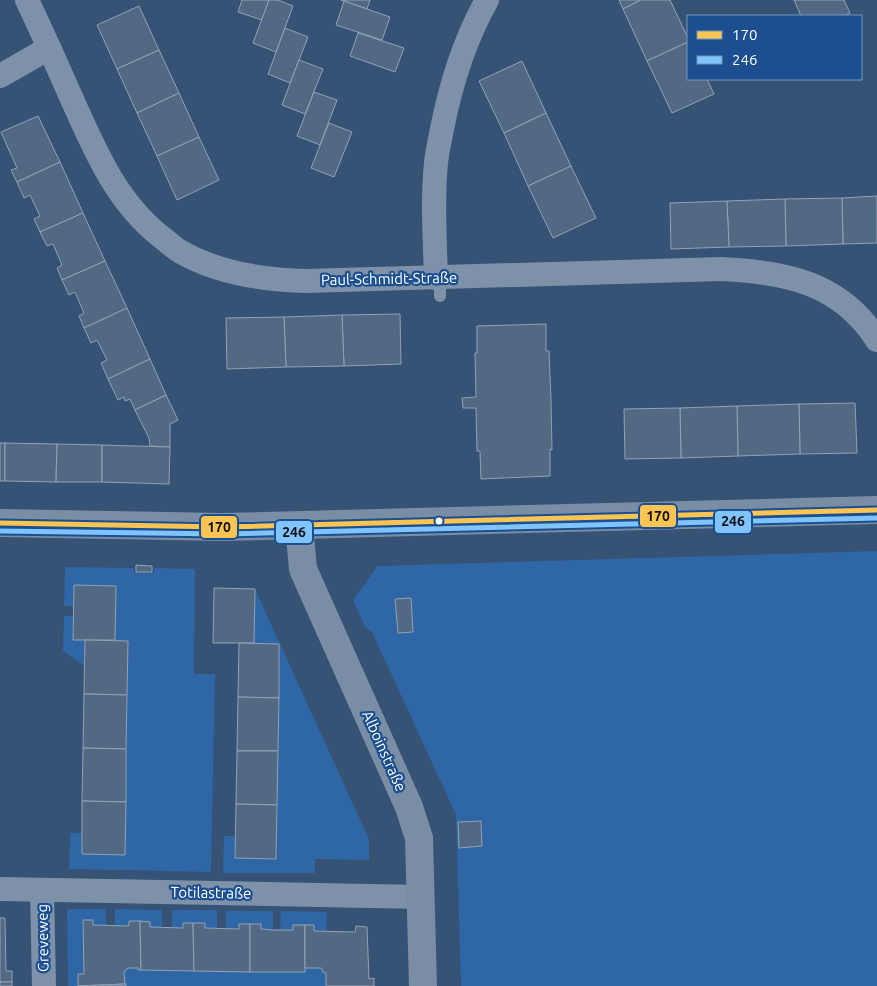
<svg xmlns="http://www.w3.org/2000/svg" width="877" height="986" font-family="Ubuntu,sans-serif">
<rect width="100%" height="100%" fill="#365274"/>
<!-- green -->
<g fill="#2f66a5">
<path d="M877 551V986H461L456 815 372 632 366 628 353 601 377 566Z"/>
<path d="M65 567 134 568V573H154V568L195 569 194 674H215L211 872 69 869 70 833H82V854H125L128 641 115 640 116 586 75 585 74 606H64Z"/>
<path d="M255 589 369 839V860L315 859V873H223L224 836H236V858H276L279 644 254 643Z"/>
<path d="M64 616H74L85 640 84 665 63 651Z"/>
<path d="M67 909H106V926L93 925V920H83L84 974H78V986H68Z"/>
<path d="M115 909 162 910V927H150V922L140 921 129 926H115Z"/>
<path d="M172 910H217V928H205L204 923H183V928L172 927Z"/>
<path d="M226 911H273V930L261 929V924H239V929L226 928Z"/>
<path d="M281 911 327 912 326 931 280 930Z"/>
<path d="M128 968H138L139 970 305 972V968H321L323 972 326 973V986H126L125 984 124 972Z"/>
</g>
<!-- building -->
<g fill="#526984" stroke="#92a2b6">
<path d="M242 0H269L262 20 238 12Z"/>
<path d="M269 0H278L293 6 276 52 253 43Z"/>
<path d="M341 0H370L367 9Z"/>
<path d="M619 0H641L623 9Z"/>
<path d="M641 0H670L688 38V42L647 61 623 9Z"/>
<path d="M794 0H844L850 13 844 16H801Z"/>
<path d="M344 1 390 17 382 40 336 25Z"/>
<path d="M139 6 159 50 117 69 97 25Z"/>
<path d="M285 28 308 37 290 83 268 74Z"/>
<path d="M358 33 404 48 395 72 350 56Z"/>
<path d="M688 42V79H707L714 94 672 113 647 61Z"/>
<path d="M159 50 179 93 137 113 117 69Z"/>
<path d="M299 60 323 69 305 114 282 105Z"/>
<path d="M522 61 546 113 504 133 479 81Z"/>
<path d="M314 92 337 100 320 145 297 136Z"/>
<path d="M179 93 199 137 157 156 137 113Z"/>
<path d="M546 113 571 166 528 186 504 133Z"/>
<path d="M38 116 60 162 17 182 11 170 17 168 1 132Z"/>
<path d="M329 123 352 132 334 177 311 168Z"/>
<path d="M199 137 219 180 177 200 157 156Z"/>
<path d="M60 162 83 213 40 232 34 219 40 216 30 195 24 198 17 182Z"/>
<path d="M571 166 596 218 553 238 528 186Z"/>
<path d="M877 196V243L843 244 842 198Z"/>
<path d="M842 198 843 244 786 246 785 199Z"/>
<path d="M785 199 786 246 729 247 727 201Z"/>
<path d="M727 201 729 247 671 249 670 203Z"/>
<path d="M83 213 105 261 62 280 57 268 62 265 53 244 47 246 40 232Z"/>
<path d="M105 261 127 308 84 328 79 316 84 313 75 292 69 295 62 280Z"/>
<path d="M127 308 150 359 108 379 101 363 107 360 97 340 91 343 84 328Z"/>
<path d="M400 314 401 364 344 366 342 315Z"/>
<path d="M342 315 344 366 286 367 284 317Z"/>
<path d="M284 317 286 367 227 369 226 318Z"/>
<path d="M546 324V351H549L551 400 552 450 550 449V476L481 479 480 451H477L476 408H463L462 398 476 397 475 353H477V326Z"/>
<path d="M150 359 166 395 135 410 130 399 125 401 124 397 118 400 108 379Z"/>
<path d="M166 395 178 420 170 424V447L150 446 149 438 135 410Z"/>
<path d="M855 403 857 453 800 454 799 404Z"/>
<path d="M799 404 800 454 738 456 737 406Z"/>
<path d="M737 406 738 456 681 458 680 408Z"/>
<path d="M680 408 681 458 625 459 624 409Z"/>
<rect x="0" y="443" width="5" height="38"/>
<path d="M5 443 57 444 56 482 5 481Z"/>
<path d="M57 444 102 445V482H56Z"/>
<path d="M102 445 170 447 169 484 102 482Z"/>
<path d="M136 565 152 566V572H136Z"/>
<path d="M74 585 116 586 115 640H73Z"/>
<path d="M214 588 255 589 254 643H213Z"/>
<path d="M411 598 413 632 398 633 395 599Z"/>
<path d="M85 640 128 641 127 695 84 694Z"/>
<path d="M239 643 279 644V698L238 697Z"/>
<path d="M84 694 127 695 126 749 83 748Z"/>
<path d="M238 697 279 698 278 751H237Z"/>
<path d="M83 748 126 749V802L82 801Z"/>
<path d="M237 751H278L277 805 236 804Z"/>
<path d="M82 801 126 802 125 855 82 854Z"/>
<path d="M236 804 277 805 276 859 235 858Z"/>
<path d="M481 821 482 846 459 848 458 822Z"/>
<path d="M0 918H5L6 971H12V982H0Z"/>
<path d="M83 920H93V925L129 926V921H140L141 970H138V968H128L124 972 125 984 78 986V974H84Z"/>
<path d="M140 921 150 922V927L183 928V923H193L194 971 141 970Z"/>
<path d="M193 923H205V928L239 929V924H250V972L194 971Z"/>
<path d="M250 924H261V929L273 930H293V925H305V972H250Z"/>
<path d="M305 925H314V931L355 932 356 926 367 927 369 979 374 978V986H326V973L323 972 321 968H305Z"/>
<rect x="0" y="982" width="12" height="4"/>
<path d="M126 984V986H78Z"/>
</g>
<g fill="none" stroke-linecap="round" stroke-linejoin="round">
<!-- lane -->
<path stroke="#7d92a8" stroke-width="12" d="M440 278V296"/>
<!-- street -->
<g stroke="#7d92a8" stroke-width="24">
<path d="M27 0C42 32 57 65 71 97 94 148 115 200 160 236 167 241 174 248 181 252 218 273 265 280 306 281L722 269C786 272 841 283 877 340"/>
<path d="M0 76 49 48"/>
<path d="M436 278C435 240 432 201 436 163 437 152 440 140 442 129 451 83 464 41 487 0"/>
<path d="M0 889 421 897"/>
<path d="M42 890 44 986"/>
</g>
<!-- secondary -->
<g stroke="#798da4" stroke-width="28">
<path d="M0 523 223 527 877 510"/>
<path d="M299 526 303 569 409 807 419 838 423 986"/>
</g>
<defs>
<path id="bus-1" d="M0 523 223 527 877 510"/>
<path id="bus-2" d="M0 531 223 534 877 518"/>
</defs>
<!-- bus-1 casing -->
<use href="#bus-1" stroke="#1b4f8f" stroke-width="9"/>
<!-- bus-2 casing -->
<use href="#bus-2" stroke="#1b4f8f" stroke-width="9"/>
<!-- bus-1 -->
<use href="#bus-1" stroke="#fcc553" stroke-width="5"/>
<!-- bus-2 -->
<use href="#bus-2" stroke="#80c4ff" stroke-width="5"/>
</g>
<!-- markers -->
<circle fill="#fff" stroke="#1b4f8f" stroke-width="2" cx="439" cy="521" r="4.5"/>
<g text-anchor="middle" stroke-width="4.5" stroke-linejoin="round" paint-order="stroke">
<!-- street labels -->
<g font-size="15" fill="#fff" stroke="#1b4f8f">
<text transform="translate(389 279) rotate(-1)" y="5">Paul-Schmidt-Straße</text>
<text transform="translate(384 751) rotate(66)" y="5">Alboinstraße</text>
<text transform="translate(211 893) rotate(1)" y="5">Totilastraße</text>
<text transform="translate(43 938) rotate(-91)" y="5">Greveweg</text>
</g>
</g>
<g stroke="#1b4f8f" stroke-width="2">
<rect x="639" y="504" width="38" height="24" rx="5" fill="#fcc553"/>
<rect x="714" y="510" width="38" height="24" rx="5" fill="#80c4ff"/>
<rect x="200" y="515" width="38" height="24" rx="5" fill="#fcc553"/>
<rect x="275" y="520" width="38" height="24" rx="5" fill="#80c4ff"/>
</g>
<g font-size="14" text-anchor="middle" font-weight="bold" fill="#111">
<text x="658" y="521">170</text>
<text x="733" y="526">246</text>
<text x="219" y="532">170</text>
<text x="294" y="537">246</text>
</g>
<!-- legend -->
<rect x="687" y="15" width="175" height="65" fill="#1b4f8f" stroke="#7695bc"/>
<rect x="697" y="31" width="25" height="8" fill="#fcc553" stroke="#7695bc"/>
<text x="732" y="40" font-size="15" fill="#ffffff">170</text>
<rect x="697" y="56" width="25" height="8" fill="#80c4ff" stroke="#7695bc"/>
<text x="732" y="65" font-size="15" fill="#ffffff">246</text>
</svg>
